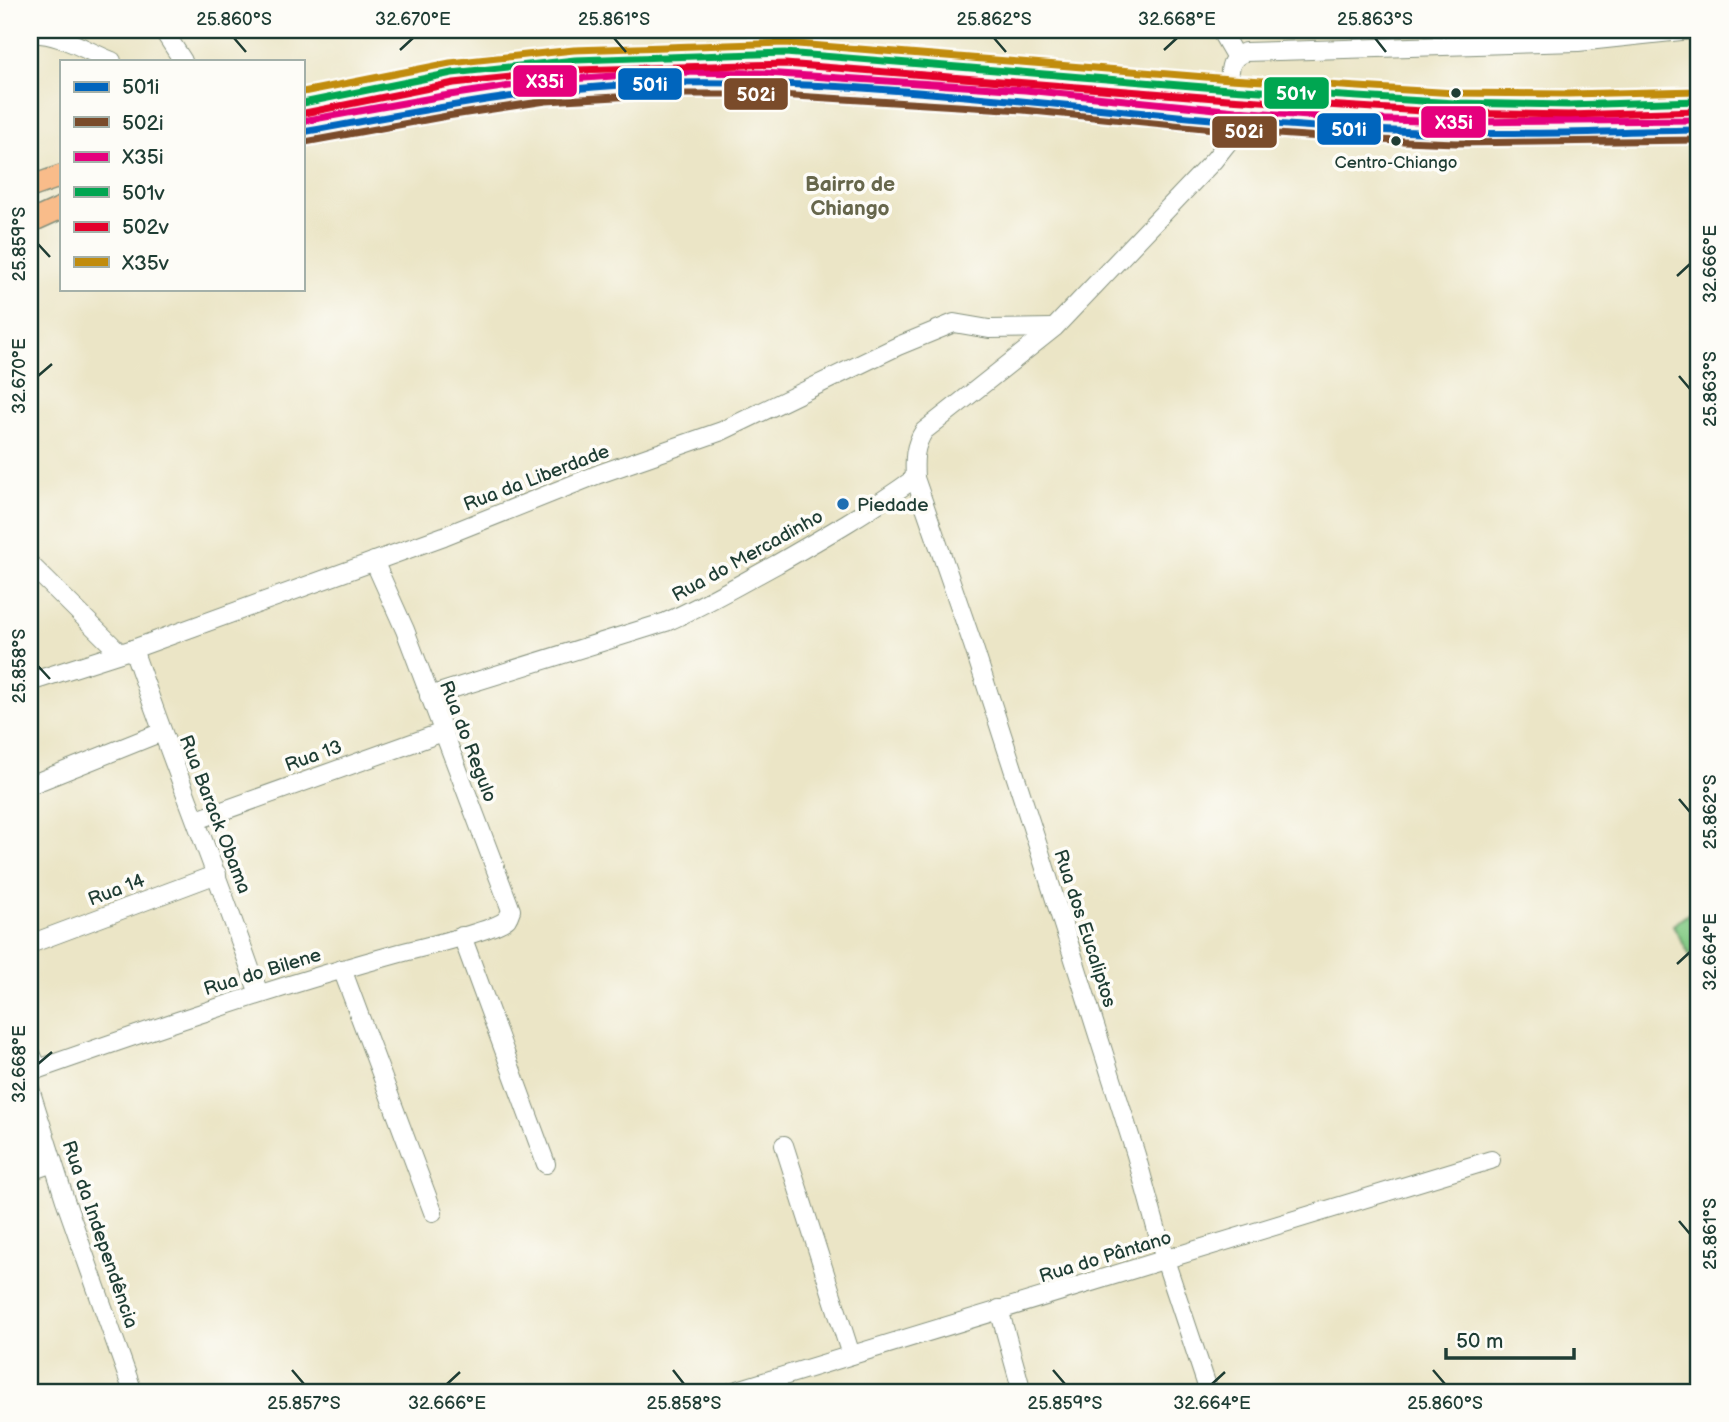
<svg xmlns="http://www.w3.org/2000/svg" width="1729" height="1422" font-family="'Balsamiq Sans',sans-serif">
<rect width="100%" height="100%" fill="#fdfcf7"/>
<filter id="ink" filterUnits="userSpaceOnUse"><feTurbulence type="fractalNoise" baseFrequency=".0143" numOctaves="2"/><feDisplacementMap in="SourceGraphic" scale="14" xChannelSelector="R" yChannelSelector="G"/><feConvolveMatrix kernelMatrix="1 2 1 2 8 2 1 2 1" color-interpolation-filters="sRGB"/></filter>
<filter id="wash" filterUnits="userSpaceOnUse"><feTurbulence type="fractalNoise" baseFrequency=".00686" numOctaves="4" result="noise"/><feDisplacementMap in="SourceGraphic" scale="28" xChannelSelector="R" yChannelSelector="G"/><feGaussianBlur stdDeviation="1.57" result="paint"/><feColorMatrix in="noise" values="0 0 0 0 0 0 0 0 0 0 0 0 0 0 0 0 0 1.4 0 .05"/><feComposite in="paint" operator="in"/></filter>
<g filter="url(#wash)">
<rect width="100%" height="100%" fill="#ebe5c6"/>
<!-- green -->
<path fill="#84ca85" stroke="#52845c" stroke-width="2" d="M1699 906V972L1673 925Z"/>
</g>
<g filter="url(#ink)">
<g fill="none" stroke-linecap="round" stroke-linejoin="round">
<defs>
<g id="minor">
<path d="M163 30 183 61"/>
<path d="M1220 30 1235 56"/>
<path d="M30 34C59 32 86 51 112 61"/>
<path d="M1229 89C1230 72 1227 59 1245 52L1578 42 1690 30"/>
<path d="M30 564 120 653"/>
<path d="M133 649C173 765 219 878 259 994"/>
<path d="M30 682 133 649 444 536 599 474 722 431 898 346 954 323 989 329 1053 328"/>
<path d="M429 696 666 622C705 605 740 584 777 564 824 537 871 510 915 478"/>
<path d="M30 785 162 732"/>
<path d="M197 820 443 732"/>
<path d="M462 936 546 1164"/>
<path d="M30 944 217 874"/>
<path d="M342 969 433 1212"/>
<path d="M30 1051 38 1069"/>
<path d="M30 1072C152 1029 275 987 400 953 420 948 496 930 507 919 509 916 510 913 511 910L405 630 374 561"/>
<path d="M30 1089 65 1200 133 1392"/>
<path d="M784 1145 851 1355"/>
<path d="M30 1171 53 1163"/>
<path d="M999 1309 1022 1392"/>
<path d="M731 1392 1491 1160"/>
<path d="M1209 1392 1165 1260 1136 1155 1039 849 973 645 915 478C914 460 914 446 924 431L1054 328 1214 160 1229 141 1235 121"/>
</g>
<g id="major">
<path d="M303 103 452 73 575 60 785 53 1229 89 1455 103 1568 105 1699 101"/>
<path d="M303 132 445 106 545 91 669 83H763L1024 100 1235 121 1351 129 1456 133 1699 130"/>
<path d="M30 187 61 176"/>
<path d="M30 222 61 208"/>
</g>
</defs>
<!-- minor casing -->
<use href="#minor" stroke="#85917d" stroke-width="20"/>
<!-- major casing -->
<use href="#major" stroke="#85917d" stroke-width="24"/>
<!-- minor -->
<use href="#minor" stroke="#fff" stroke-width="18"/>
<!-- major -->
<use href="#major" stroke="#f9bc8a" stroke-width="21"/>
<defs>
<path id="bus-1" d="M303 132C425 110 548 85 673 83 860 80 1048 105 1234 121 1307 127 1380 131 1452 133 1534 135 1617 131 1699 130"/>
<path id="bus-2" d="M305 142 447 116 546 101 669 94H763L1023 110 1234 131 1351 139 1456 143 1699 140"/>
<path id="bus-3" d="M303 121 443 96 543 81 669 72 764 73 1025 90 1236 111 1352 119 1456 122 1699 120"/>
<path id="bus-4" d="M303 103 452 73 575 60 785 53 1229 89 1455 103 1568 105 1699 101"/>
<path id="bus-5" d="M305 113 454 83 576 70 785 64 1228 99 1454 113 1568 115 1699 111"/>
<path id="bus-6" d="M303 92 450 63 574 50 785 43 1230 79 1455 93 1568 94 1699 91"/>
</defs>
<!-- bus-1 casing -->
<use href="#bus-1" stroke="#fdfcf7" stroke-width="12"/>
<!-- bus-2 casing -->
<use href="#bus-2" stroke="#fdfcf7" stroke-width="12"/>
<!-- bus-3 casing -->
<use href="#bus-3" stroke="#fdfcf7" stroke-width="12"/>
<!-- bus-4 casing -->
<use href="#bus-4" stroke="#fdfcf7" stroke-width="12"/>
<!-- bus-5 casing -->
<use href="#bus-5" stroke="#fdfcf7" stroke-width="12"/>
<!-- bus-6 casing -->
<use href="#bus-6" stroke="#fdfcf7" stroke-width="12"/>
<!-- bus-1 -->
<use href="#bus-1" stroke="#0065bd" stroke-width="7"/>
<!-- bus-2 -->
<use href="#bus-2" stroke="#7a4b2a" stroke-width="7"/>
<!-- bus-3 -->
<use href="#bus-3" stroke="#e5007d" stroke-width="7"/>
<!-- bus-4 -->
<use href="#bus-4" stroke="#00a651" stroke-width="7"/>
<!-- bus-5 -->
<use href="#bus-5" stroke="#e4002b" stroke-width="7"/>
<!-- bus-6 -->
<use href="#bus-6" stroke="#c18c0d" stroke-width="7"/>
</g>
</g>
<!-- ticks -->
<path fill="none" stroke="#1f3d34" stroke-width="2.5" d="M234 38 246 52M614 38 626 52M994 38 1006 52M1375 38 1386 52M400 50 413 38M1164 50 1177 38M38 244 50 257M1677 276 1690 264M38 376 52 364M1679 376 1690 389M38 666 50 679M1679 799 1690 812M1677 964 1690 952M38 1064 52 1052M1679 1221 1690 1234M292 1370 304 1384M673 1370 684 1384M1053 1370 1065 1384M1433 1370 1445 1384M447 1384 460 1372M1212 1384 1225 1372"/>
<!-- markers -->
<g fill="#1f3d34" stroke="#fdfcf7" stroke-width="2.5">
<circle cx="1456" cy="93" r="6"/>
<circle cx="1396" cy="141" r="6"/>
</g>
<circle fill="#1f6fb2" stroke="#fdfcf7" stroke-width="2.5" cx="843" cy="504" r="7"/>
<g text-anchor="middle" stroke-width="7" stroke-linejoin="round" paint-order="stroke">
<!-- bus labels -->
<g font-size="17" fill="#1f3d34" stroke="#fdfcf7">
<text x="1396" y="168">Centro-Chiango</text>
</g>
<!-- street labels -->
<g font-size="19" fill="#1f3d34" stroke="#fdfcf7">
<text transform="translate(536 477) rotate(-21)" y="7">Rua da Liberdade</text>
<text transform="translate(747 555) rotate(-29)" y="7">Rua do Mercadinho</text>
<text transform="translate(469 741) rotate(69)" y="7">Rua do Regulo</text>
<text transform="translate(313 755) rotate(-20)" y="7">Rua 13</text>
<text transform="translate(216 814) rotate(69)" y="7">Rua Barack Obama</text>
<text transform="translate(116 889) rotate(-21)" y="7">Rua 14</text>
<text transform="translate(1086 928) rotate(72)" y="7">Rua dos Eucaliptos</text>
<text transform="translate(262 971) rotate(-17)" y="7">Rua do Bilene</text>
<text transform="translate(101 1234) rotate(71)" y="7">Rua da Independência</text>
<text transform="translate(1105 1256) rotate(-17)" y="7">Rua do Pântano</text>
</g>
<!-- poi labels -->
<g font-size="19" fill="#1f3d34" stroke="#fdfcf7" text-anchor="start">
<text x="857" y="511">Piedade</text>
</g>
<!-- neighbourhood labels -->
<g font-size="21" font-weight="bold" fill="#67674c" stroke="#fdfcf7">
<text x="850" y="191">Bairro de<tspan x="850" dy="24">Chiango</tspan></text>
</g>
</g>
<g stroke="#fdfcf7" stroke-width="2.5">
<rect x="512" y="64" width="66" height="34" rx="7" fill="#e5007d"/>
<rect x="617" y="67" width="66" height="34" rx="7" fill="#0065bd"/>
<rect x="1263" y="76" width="67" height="34" rx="7" fill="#00a651"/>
<rect x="723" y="77" width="66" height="34" rx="7" fill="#7a4b2a"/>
<rect x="1420" y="105" width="67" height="34" rx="7" fill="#e5007d"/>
<rect x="1316" y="112" width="66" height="34" rx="7" fill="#0065bd"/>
<rect x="1211" y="115" width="67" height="34" rx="7" fill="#7a4b2a"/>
</g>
<g font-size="19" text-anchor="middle" font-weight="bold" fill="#fff">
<text x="545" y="88">X35i</text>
<text x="650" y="91">501i</text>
<text x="1296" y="100">501v</text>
<text x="756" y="101">502i</text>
<text x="1454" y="129">X35i</text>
<text x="1349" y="136">501i</text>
<text x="1244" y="138">502i</text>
</g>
<!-- margin -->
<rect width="1729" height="1422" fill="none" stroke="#fdfcf7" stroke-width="77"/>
<!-- legend -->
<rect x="60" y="60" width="245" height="231" fill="#fdfcf7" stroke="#a4b0a9" stroke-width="2"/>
<rect x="74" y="82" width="35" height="10" fill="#0065bd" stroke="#a4b0a9" stroke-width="2"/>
<text x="122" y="94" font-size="21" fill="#1f3d34">501i</text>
<rect x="74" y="117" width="35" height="10" fill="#7a4b2a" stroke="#a4b0a9" stroke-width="2"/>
<text x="122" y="130" font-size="21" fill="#1f3d34">502i</text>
<rect x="74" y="152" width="35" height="10" fill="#e5007d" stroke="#a4b0a9" stroke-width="2"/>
<text x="122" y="164" font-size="21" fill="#1f3d34">X35i</text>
<rect x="74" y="187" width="35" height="10" fill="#00a651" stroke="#a4b0a9" stroke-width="2"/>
<text x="122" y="200" font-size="21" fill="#1f3d34">501v</text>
<rect x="74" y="222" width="35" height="10" fill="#e4002b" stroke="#a4b0a9" stroke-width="2"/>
<text x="122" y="234" font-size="21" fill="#1f3d34">502v</text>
<rect x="74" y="257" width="35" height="10" fill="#c18c0d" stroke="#a4b0a9" stroke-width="2"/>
<text x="122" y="270" font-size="21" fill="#1f3d34">X35v</text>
<!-- scale -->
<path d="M1446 1348v10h128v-10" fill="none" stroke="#1f3d34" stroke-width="3.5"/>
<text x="1456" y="1348" font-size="21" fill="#1f3d34" stroke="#fdfcf7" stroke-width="5" paint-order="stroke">50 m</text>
<rect x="38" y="38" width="1652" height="1346" fill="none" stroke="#1f3d34" stroke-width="2.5"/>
<g font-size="18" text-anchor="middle" fill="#1f3d34">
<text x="234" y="25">25.860°S</text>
<text x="413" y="25">32.670°E</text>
<text x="614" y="25">25.861°S</text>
<text x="994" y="25">25.862°S</text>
<text x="1177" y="25">32.668°E</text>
<text x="1375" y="25">25.863°S</text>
<text transform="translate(19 244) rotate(-90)" y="6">25.859°S</text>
<text transform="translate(1710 264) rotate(-90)" y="6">32.666°E</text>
<text transform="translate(19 376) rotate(-90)" y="6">32.670°E</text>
<text transform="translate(1710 389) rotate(-90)" y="6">25.863°S</text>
<text transform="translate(19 666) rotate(-90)" y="6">25.858°S</text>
<text transform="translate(1710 812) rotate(-90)" y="6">25.862°S</text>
<text transform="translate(1710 952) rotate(-90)" y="6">32.664°E</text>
<text transform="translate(19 1064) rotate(-90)" y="6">32.668°E</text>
<text transform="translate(1710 1234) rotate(-90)" y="6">25.861°S</text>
<text x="304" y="1409">25.857°S</text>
<text x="447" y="1409">32.666°E</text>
<text x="684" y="1409">25.858°S</text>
<text x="1065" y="1409">25.859°S</text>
<text x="1212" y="1409">32.664°E</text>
<text x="1445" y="1409">25.860°S</text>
</g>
</svg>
